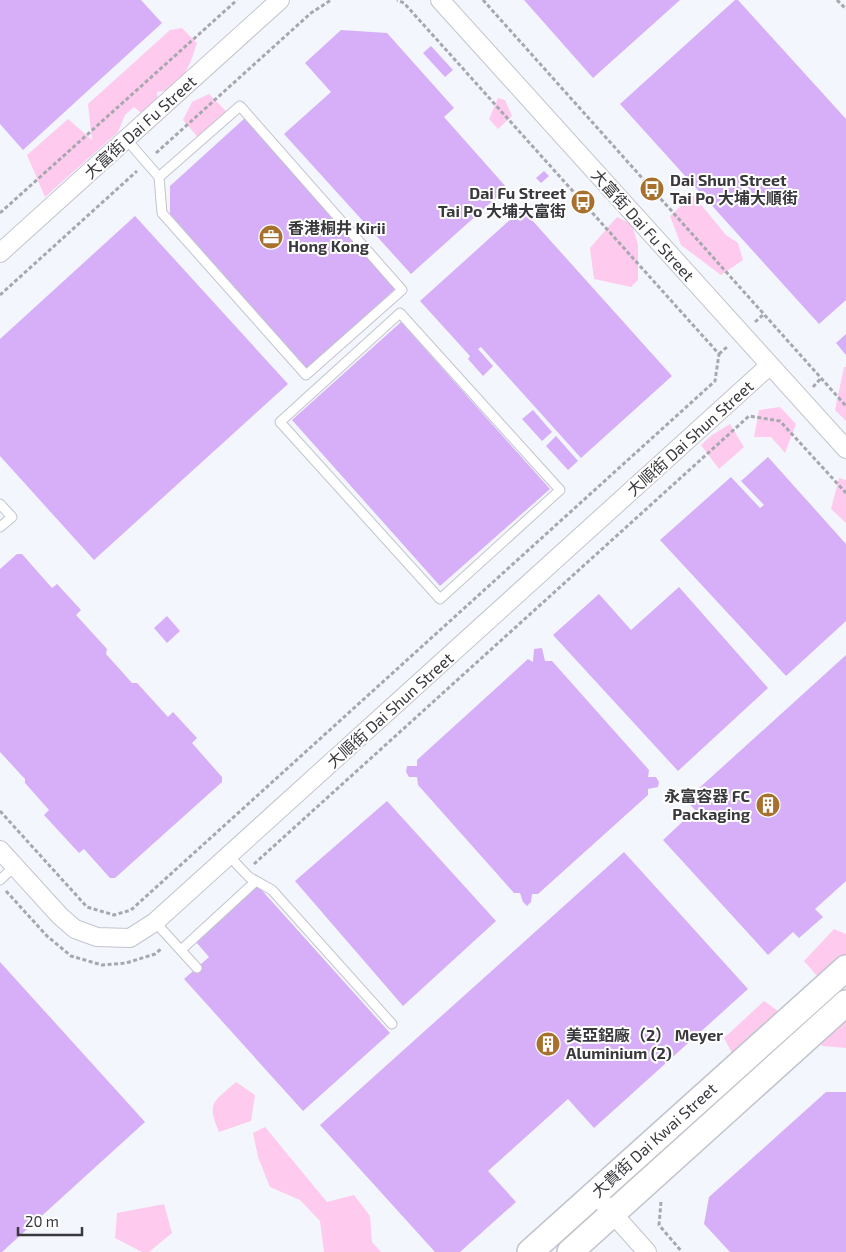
<svg xmlns="http://www.w3.org/2000/svg" width="846" height="1252" font-family="'Exo 2','Noto Sans TC',sans-serif">
<rect width="100%" height="100%" fill="#f4f6fe"/>
<!-- green -->
<g fill="#fecaed">
<path d="M182 28 197 43C191 63 181 91 157 92L158 100 145 116 134 107 125 115 118 132 45 197 27 155 68 119 92 140 88 104 170 30Z"/>
<path d="M209 94 228 113 202 142 183 120 192 102Z"/>
<path d="M498 98 505 100 512 116 498 129 489 119Z"/>
<path d="M693 195 726 235 738 243 743 260 721 275 681 245 670 216Z"/>
<path d="M617 217 632 224 638 245V280L631 287 594 279 590 248Z"/>
<path d="M844 367H846V421L835 410Z"/>
<path d="M780 407 796 424 785 453 771 437H754L759 410Z"/>
<path d="M730 424 744 447 719 469 701 445 712 435Z"/>
<path d="M839 478 846 480V523L831 509Z"/>
<path d="M834 929 846 934V969L825 985 804 961Z"/>
<path d="M846 1000V1048L822 1046 817 1028Z"/>
<path d="M764 1001 781 1013 739 1066 724 1038Z"/>
<path d="M236 1082 255 1095 251 1121 219 1132C206 1101 214 1102 236 1082Z"/>
<path d="M265 1127 327 1202 354 1195 370 1216 372 1242 381 1252H324L320 1221 300 1200 270 1187 258 1157 253 1133Z"/>
<path d="M164 1204 172 1233 149 1252H142L115 1238 117 1213Z"/>
</g>
<!-- building -->
<g fill="#d6aff8">
<path d="M0 0H141L162 23 23 150 0 124Z"/>
<path d="M524 0H680L593 78Z"/>
<path d="M735 0H738L846 119V300L819 324 620 104Z"/>
<path d="M341 30 387 33 454 108 444 117 507 188 411 274 284 134 331 92 305 63Z"/>
<path d="M431 46 453 70 445 77 423 53Z"/>
<path d="M245 118 396 288 307 370 170 214V186Z"/>
<path d="M544 171 549 176 541 183 536 178Z"/>
<path d="M522 209 672 376 581 458 481 347 478 349 493 366 483 376 468 359 470 356 420 301Z"/>
<path d="M135 216 288 384 94 560 0 456V339Z"/>
<path d="M401 322 550 489 440 586 292 420Z"/>
<path d="M846 334V355L836 343Z"/>
<path d="M533 410 552 432 542 441 522 419Z"/>
<path d="M556 436 578 461 568 470 546 446Z"/>
<path d="M768 457 846 544V621L786 676 660 540 731 477 760 508 764 505 741 481Z"/>
<path d="M17 554H22L52 588 57 584 81 610 76 615 107 649 106 654 132 683H137L168 717 173 712 197 738 192 743 222 777V782L115 878H110L84 849 79 853 44 815 49 810 25 783V779L0 752V569Z"/>
<path d="M679 587 768 688 678 771 553 635 599 594 631 630Z"/>
<path d="M167 616 180 631 167 643 154 628Z"/>
<path d="M542 648 545 661H552L649 770 648 777H656L659 782 658 787 648 789V795L538 894H532L531 902 527 906 523 902 520 893H514L418 785 417 777H409L406 772 407 766H417V760L528 659 533 662 534 649Z"/>
<path d="M846 655V881L815 909 823 917 799 938 793 932 768 955 663 840 695 810 686 800Z"/>
<path d="M387 801 496 921 403 1006 295 881Z"/>
<path d="M624 852 748 989 594 1128 568 1099 488 1171 516 1202 460 1252H435L320 1125Z"/>
<path d="M258 886 390 1033 303 1111 184 979 209 957 196 942Z"/>
<path d="M0 962 145 1122 2 1252H0Z"/>
<path d="M826 1092H846V1252H730L704 1224 709 1197Z"/>
</g>
<g fill="none" stroke-linecap="round" stroke-linejoin="round">
<defs>
<g id="lane">
<path d="M240 106 402 290 306 375 162 213 159 177Z"/>
<path d="M126 139 159 177"/>
<path d="M400 313 560 490 440 599 280 422Z"/>
<path d="M0 504 12 517 0 527"/>
<path d="M229 856 249 877 272 890 392 1024"/>
<path d="M0 880 15 866"/>
<path d="M155 922 197 968"/>
<path d="M181 950 256 881"/>
</g>
<g id="street">
<path d="M440 0 846 449"/>
<path d="M0 253 280 0"/>
<path d="M0 850 60 916 75 929 97 937 130 938 155 922 769 366"/>
<path d="M605 1205 647 1252"/>
</g>
<g id="secondary">
<path d="M530 1252 846 968"/>
<path d="M570 1252 846 1003"/>
</g>
</defs>
<!-- lane casing -->
<use href="#lane" stroke="#c2c4ce" stroke-width="11"/>
<!-- street casing -->
<use href="#street" stroke="#c2c4ce" stroke-width="20"/>
<!-- secondary casing -->
<use href="#secondary" stroke="#c2c4ce" stroke-width="28"/>
<!-- path -->
<g stroke="#a7a8af" stroke-width="3" stroke-dasharray="4 2.5" stroke-linecap="butt">
<path d="M483 0 846 406"/>
<path d="M837 0 846 9"/>
<path d="M156 153 311 13 331 0"/>
<path d="M0 213 237 0"/>
<path d="M0 295 137 171"/>
<path d="M755 322 764 314"/>
<path d="M719 354 728 346"/>
<path d="M813 387 821 378"/>
<path d="M0 811 87 907 114 915 131 910 715 381 719 354 404 3 397 0"/>
<path d="M254 864 749 416 780 421 846 493"/>
<path d="M6 891 47 936 71 956 102 965 126 963 155 954 161 949"/>
<path d="M661 1202 659 1225 682 1252"/>
</g>
<!-- lane -->
<use href="#lane" stroke="#fff" stroke-width="9"/>
<!-- street -->
<use href="#street" stroke="#fff" stroke-width="18"/>
<!-- secondary -->
<use href="#secondary" stroke="#fff" stroke-width="25"/>
</g>
<!-- icons -->
<defs>
<symbol id="bus-disc" viewBox="-11 -11 22 22"><circle r="9.5" fill="#a7702c" stroke="#fff"/><path d="M-5-6H5V4H4V6H2V4H-2V6H-4V4H-5ZM-3.5-4V0h7V-4ZM-3.5 1.2v1.5H-2V1.2ZM2 1.2v1.5H3.5V1.2Z" fill="#fff"/></symbol>
<symbol id="office-disc" viewBox="-11 -11 22 22"><circle r="9.5" fill="#a7702c" stroke="#fff"/><path d="M-6-3h4V-5.5h4V-3h4V5H-6ZM-1-4.5V-3h2v-1.5ZM-6 0V1H6V0Z" fill="#fff"/></symbol>
<symbol id="building-disc" viewBox="-11 -11 22 22"><circle r="9.5" fill="#a7702c" stroke="#fff"/><path d="M-4-6H4V6H1V3H-1V6H-4ZM-2.5-4.3h1.7v1.8h-1.7ZM.8-4.3h1.7v1.8H.8ZM-2.5-1h1.7V.8h-1.7ZM.8-1h1.7V.8H.8Z" fill="#fff"/></symbol>
</defs>
<g fill-rule="evenodd">
<use href="#bus-disc" x="638" y="175" width="28" height="28"/>
<use href="#bus-disc" x="569" y="188" width="28" height="28"/>
<use href="#office-disc" x="257" y="223" width="28" height="28"/>
<use href="#building-disc" x="754" y="791" width="28" height="28"/>
<use href="#building-disc" x="534" y="1030" width="28" height="28"/>
</g>
<g text-anchor="middle" stroke-width="4" stroke-linejoin="round" paint-order="stroke">
<!-- street labels -->
<g font-size="16" fill="#38383d" stroke="#fff">
<text transform="translate(140 127) rotate(-42)" y="6">大富街 Dai Fu Street</text>
<text transform="translate(643 225) rotate(48)" y="6">大富街 Dai Fu Street</text>
<text transform="translate(690 438) rotate(-42)" y="6">大順街 Dai Shun Street</text>
<text transform="translate(390 710) rotate(-42)" y="6">大順街 Dai Shun Street</text>
<text transform="translate(654 1140) rotate(-42)" y="6">大貴街 Dai Kwai Street</text>
</g>
<!-- poi labels -->
<g font-size="16" font-weight="bold" fill="#38383d" stroke="#fff" text-anchor="start">
<text x="670" y="186">Dai Shun Street<tspan x="670" dy="18">Tai Po 大埔大順街</tspan></text>
<text x="566" y="199" text-anchor="end">Dai Fu Street<tspan x="566" dy="18">Tai Po 大埔大富街</tspan></text>
<text x="288" y="234">香港桐井 Kirii<tspan x="288" dy="18">Hong Kong</tspan></text>
<text x="750" y="802" text-anchor="end">永富容器 FC<tspan x="750" dy="18">Packaging</tspan></text>
<text x="566" y="1041">美亞鋁廠（2） Meyer<tspan x="566" dy="18">Aluminium (2)</tspan></text>
</g>
</g>
<!-- scale -->
<path d="M18 1227v8h64v-8" fill="none" stroke="#38383d" stroke-width="2.5"/>
<text x="25" y="1227" font-size="15" fill="#38383d" stroke="#ffffff" stroke-width="4" paint-order="stroke">20 m</text>
</svg>
